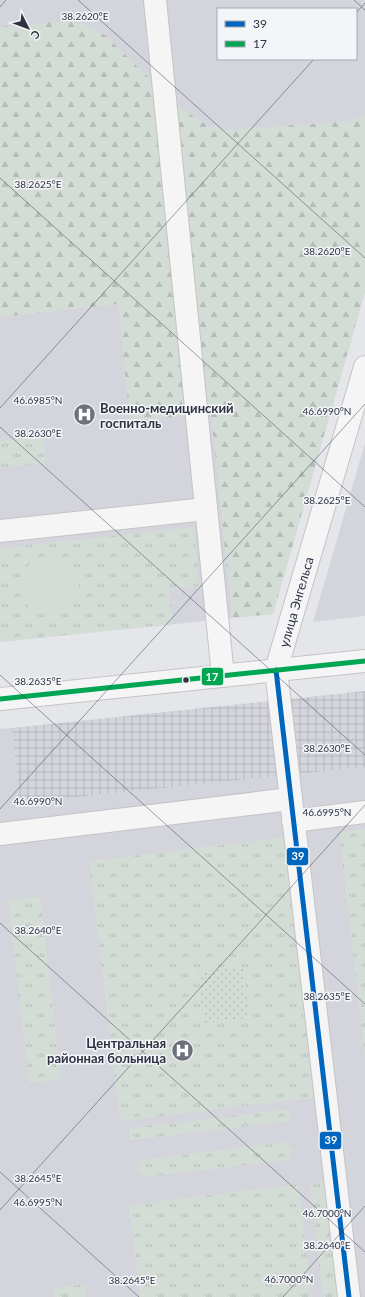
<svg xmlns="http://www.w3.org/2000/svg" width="365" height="1297" font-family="Lato,sans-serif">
<defs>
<pattern id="industrial-grid" width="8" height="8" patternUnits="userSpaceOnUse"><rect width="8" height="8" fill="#d4d5dc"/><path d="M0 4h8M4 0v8" fill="none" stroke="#b6b7be"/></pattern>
<pattern id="grass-tufts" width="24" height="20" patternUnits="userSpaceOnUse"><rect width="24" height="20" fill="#d4dcd6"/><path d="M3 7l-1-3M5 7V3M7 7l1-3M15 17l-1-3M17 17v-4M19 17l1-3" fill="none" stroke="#b6bdb9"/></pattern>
<pattern id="forest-firs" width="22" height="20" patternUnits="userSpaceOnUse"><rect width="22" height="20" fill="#d4dcd6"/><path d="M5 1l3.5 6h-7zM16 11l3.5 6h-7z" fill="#b6bdb9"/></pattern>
<pattern id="park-dots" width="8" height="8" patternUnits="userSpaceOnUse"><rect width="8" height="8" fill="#d4dcd6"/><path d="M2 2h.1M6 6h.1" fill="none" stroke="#b6bdb9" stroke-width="1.8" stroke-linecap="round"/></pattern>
</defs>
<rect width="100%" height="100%" fill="#e5e6ea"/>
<!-- built -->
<g fill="#d4d5dc" fill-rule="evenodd">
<path d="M0 0H365V292L273 614 0 642ZM218 9H356V59H218Z"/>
<path d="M365 443V616L313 622Z"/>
<path d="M12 728 20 803 365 767V1297H0V729Z"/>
</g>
<!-- industrial -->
<path fill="url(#industrial-grid)" d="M365 691V767L20 803 12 728Z"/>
<!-- grass -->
<g fill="url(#grass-tufts)">
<path d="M43 437 46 463 0 468V441Z"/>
<path d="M194 527 199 586 169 589 173 624 0 642V548Z"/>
<path d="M365 829V1057L339 832Z"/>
<path d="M287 837 317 1097 120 1121 89 861Z"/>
<path d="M40 896 61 1079 29 1083 8 900Z"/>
<path d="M290 1109 291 1121 130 1140 129 1128Z"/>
<path d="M286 1142 293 1150 288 1160 144 1177 137 1169 141 1160Z"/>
<path d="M327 1181 340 1297H323L310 1183Z"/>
<path d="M298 1184 312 1297H140L129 1205Z"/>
<path d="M85 1284 86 1297H54L53 1288Z"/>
</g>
<!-- forest -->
<path fill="url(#forest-firs)" d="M65 21 83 24 105 35 180 108 207 125 225 130 351 121 365 115V291L273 614 232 618 211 413 130 421 118 304 0 317V27Z"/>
<!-- park -->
<path fill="url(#park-dots)" d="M243 967 249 1018 204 1023 198 972Z"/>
<!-- garden -->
<circle fill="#d4dcd6" cx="49" cy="586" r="29"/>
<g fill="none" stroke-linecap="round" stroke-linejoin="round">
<defs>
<g id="minor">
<path d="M155 0 223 676"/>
<path d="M0 531 206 509"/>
<path d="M0 699 365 661"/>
<path d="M293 821 365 812"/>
<path d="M0 834 291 799"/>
<path d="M349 1297 276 670 365 367"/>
</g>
</defs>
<!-- minor casing -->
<use href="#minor" stroke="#c4c4c8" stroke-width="24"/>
<!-- minor -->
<use href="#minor" stroke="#f5f5f6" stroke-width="22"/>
<defs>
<path id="bus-1" d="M276 670 349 1297"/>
<path id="bus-2" d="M0 699 365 661"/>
</defs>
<!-- bus-1 casing -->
<use href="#bus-1" stroke="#f4f5f8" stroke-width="8"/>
<!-- bus-2 casing -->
<use href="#bus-2" stroke="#f4f5f8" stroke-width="8"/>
<!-- bus-1 -->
<use href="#bus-1" stroke="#0065bd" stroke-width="5"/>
<!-- bus-2 -->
<use href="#bus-2" stroke="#00a651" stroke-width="5"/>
</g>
<!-- ticks -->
<path fill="none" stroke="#2e3141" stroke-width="1" stroke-opacity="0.45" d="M78 0 365 258M354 0 365 10M0 7 6 0M356 13 365 3M0 178 365 507M0 408 314 59M0 427 365 755M0 675 365 1004M0 809 365 404M0 923 365 1252M0 1172 139 1297M0 1210 365 805M283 1297 365 1206"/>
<!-- icons -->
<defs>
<symbol id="hospital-disc" viewBox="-11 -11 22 22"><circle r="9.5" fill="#6e707c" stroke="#f4f5f8"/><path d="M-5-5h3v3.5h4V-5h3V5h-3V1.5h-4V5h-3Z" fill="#fff"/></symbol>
</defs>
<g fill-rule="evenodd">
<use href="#hospital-disc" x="72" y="402" width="25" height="25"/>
<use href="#hospital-disc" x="170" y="1038" width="25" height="25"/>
</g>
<!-- markers -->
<circle fill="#2e3141" stroke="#f4f5f8" stroke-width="1.5" cx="186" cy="680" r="3.5"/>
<g text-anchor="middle" stroke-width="3" stroke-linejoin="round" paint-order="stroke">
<!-- poi labels -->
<g font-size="13" font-weight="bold" fill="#2e3141" stroke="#f4f5f8" text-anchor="start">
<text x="100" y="413">Военно-медицинский<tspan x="100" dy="15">госпиталь</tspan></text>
<text x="166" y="1048" text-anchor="end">Центральная<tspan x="166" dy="15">районная больница</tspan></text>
</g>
<!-- street labels -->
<g font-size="13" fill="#2e3141" stroke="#f4f5f8">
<text transform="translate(296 602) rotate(-74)" y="5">улица Энгельса</text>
</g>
</g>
<g font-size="10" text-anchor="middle" fill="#2e3141" stroke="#f4f5f8" stroke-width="3" stroke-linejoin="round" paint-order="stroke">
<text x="85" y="20">38.2620°E</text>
<text x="38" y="188">38.2625°E</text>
<text x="327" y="255">38.2620°E</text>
<text x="38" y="404">46.6985°N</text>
<text x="327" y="415">46.6990°N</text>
<text x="38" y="437">38.2630°E</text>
<text x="327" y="504">38.2625°E</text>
<text x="38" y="685">38.2635°E</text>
<text x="327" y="752">38.2630°E</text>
<text x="38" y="805">46.6990°N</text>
<text x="327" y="816">46.6995°N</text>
<text x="38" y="934">38.2640°E</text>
<text x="327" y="1000">38.2635°E</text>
<text x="38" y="1182">38.2645°E</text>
<text x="38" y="1206">46.6995°N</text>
<text x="327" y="1217">46.7000°N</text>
<text x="327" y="1249">38.2640°E</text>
<text x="289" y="1283">46.7000°N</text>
<text x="132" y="1284">38.2645°E</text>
</g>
<g stroke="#f4f5f8" stroke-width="1.5">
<rect x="201" y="667" width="23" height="19" rx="4" fill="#00a651"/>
<rect x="286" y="847" width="23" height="19" rx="4" fill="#0065bd"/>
<rect x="319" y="1131" width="23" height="19" rx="4" fill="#0065bd"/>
</g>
<g font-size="11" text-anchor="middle" font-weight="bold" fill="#fff">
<text x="212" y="681">17</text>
<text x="298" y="860">39</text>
<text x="331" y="1144">39</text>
</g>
<!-- legend -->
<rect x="217" y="8" width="140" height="52" fill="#f4f5f8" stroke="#a5a7af"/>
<rect x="225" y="21" width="20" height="6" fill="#0065bd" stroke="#a5a7af"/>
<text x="253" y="28" font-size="12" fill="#2e3141">39</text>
<rect x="225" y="41" width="20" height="6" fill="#00a651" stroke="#a5a7af"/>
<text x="253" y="48" font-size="12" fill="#2e3141">17</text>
<!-- north arrow -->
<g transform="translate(28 28) rotate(132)" stroke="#f4f5f8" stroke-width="3" paint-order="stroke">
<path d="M0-3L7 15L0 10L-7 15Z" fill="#2e3141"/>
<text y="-6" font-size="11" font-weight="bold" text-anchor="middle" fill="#2e3141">С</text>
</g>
</svg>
